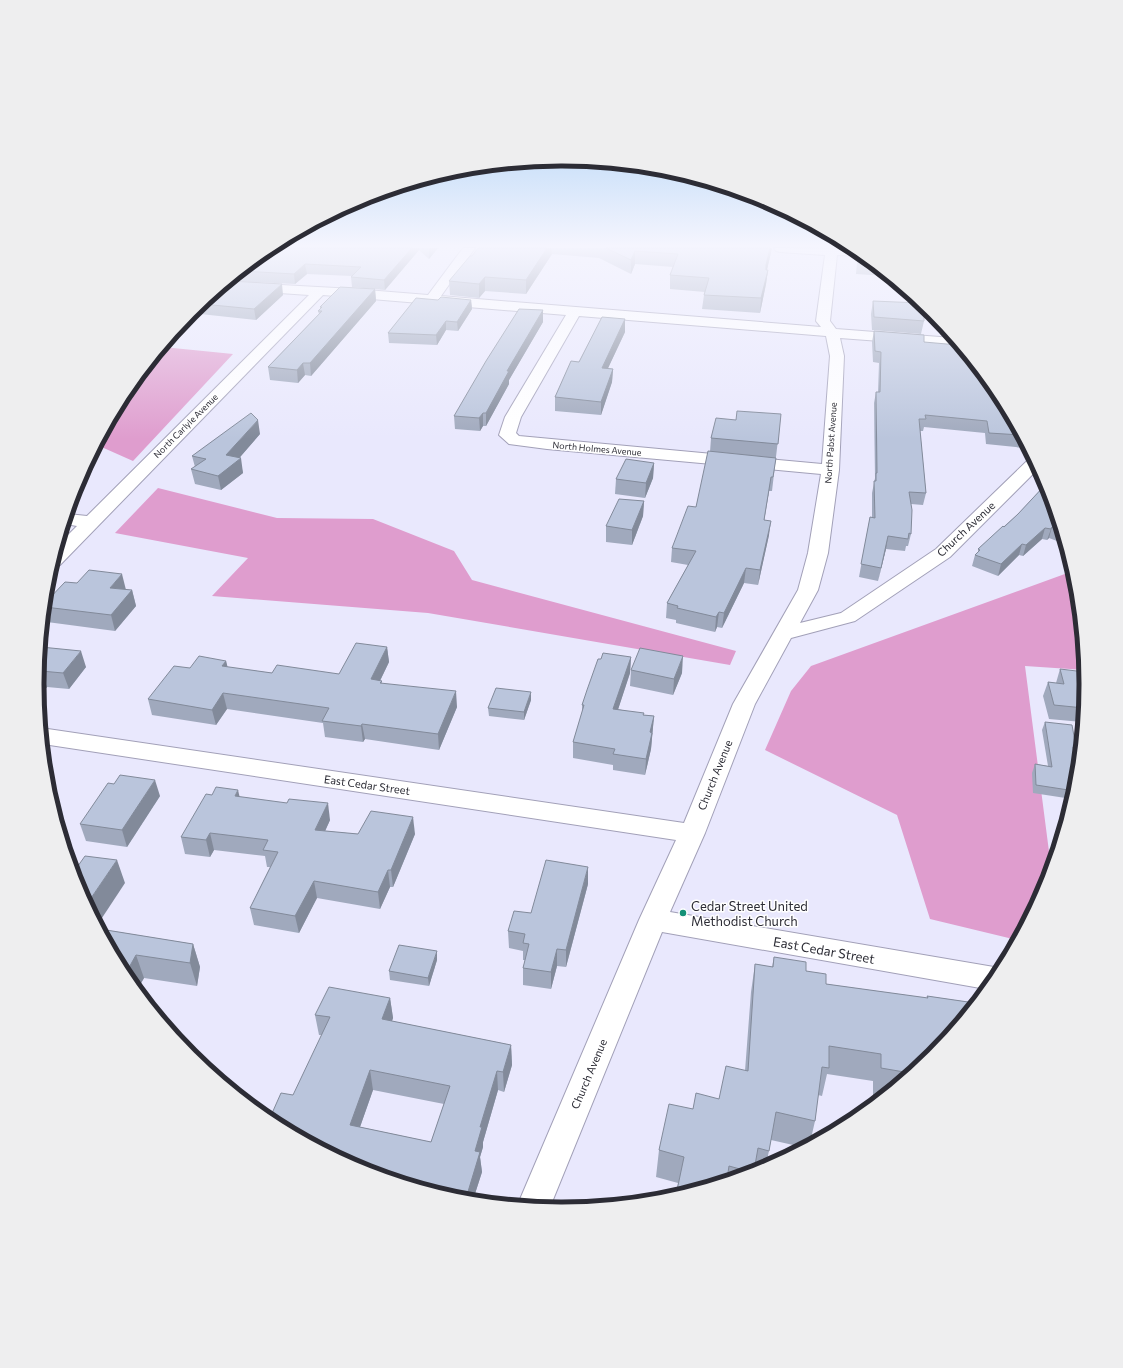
<svg xmlns="http://www.w3.org/2000/svg" width="1123" height="1368" font-family="Commissioner,sans-serif">
<rect width="100%" height="100%" fill="#e9e8fd"/>
<!-- forest -->
<g fill="#df9dce">
<path d="M163 347 233 354 133 461 97 445 126 392Z"/>
<path d="M158 488 277 518 373 519 454 551 472 580 736 651 730 665 428 613 212 596 248 558 115 533Z"/>
<path d="M1073 571 1076 582 1085 670 1025 666 1051 867 1046 885 1017 940 930 919 897 815 765 750 791 691 811 666Z"/>
</g>
<g fill="none" stroke-linecap="round" stroke-linejoin="round">
<defs>
<path id="street" d="M463 248H475L441 296 821 327 816 321 825 255 780 252 776 251 774 248 854 249 863 256 837 255 830 321 836 329 953 338 960 347 840 338 844 356 839 470 828 553 818 590 800 623 841 613 936 549 1029 459 1033 458 1038 469 950 557 855 621 791 638 755 704 705 833 670 912 994 967 1001 970 986 989 662 932 550 1207 518 1204 639 920 676 840 43 744 41 728 684 823 733 704 798 590 808 553 821 474 547 449 509 444 499 435 505 417 566 315 323 295 60 565 52 566 58 545 77 526 65 524 68 514 87 516 309 295 220 289 228 282 354 289 428 295ZM579 316 826 336 830 356 822 464 519 436 516 433 521 417Z"/>
</defs>
<!-- street casing -->
<use href="#street" stroke="#a2a0b8" stroke-width="2"/>
<!-- street -->
<use href="#street" fill="#fff" fill-rule="evenodd"/>
</g>
<!-- wall -->
<g fill="#a0a9bd" fill-rule="evenodd">
<path d="M271 248H438L429 259 419 250 385 290 352 287 351 277 352 276 307 274 295 284 230 281Z"/>
<path d="M478 248H772L767 270H768L766 284 760 313 702 309 704 295 705 292 670 289V275L673 267 635 264 631 274 599 258 552 254 526 294 485 291 479 298 450 295 449 281 472 256Z"/>
<path d="M858 252 887 276 856 274Z"/>
<path d="M230 281 283 295 256 320 191 313Z"/>
<path d="M375 289 376 301 311 376 305 375 298 383 270 380 268 367 319 314 318 311 320 309V307Z"/>
<path d="M438 300H471L472 309 458 331 446 330 437 345 389 343 388 333Z"/>
<path d="M873 301 924 321 921 334 872 330 871 314Z"/>
<path d="M543 310V322L509 380V384L486 426H483L480 431 455 429 454 416Z"/>
<path d="M625 319V332L608 368 613 369 612 382 601 415 555 411V397L579 362Z"/>
<path d="M874 331 924 342 998 393 1025 444 1024 448 986 444 985 433 924 427 923 431H920L926 493 923 505 911 504V534L908 546H906L905 551 886 549 878 581 859 577 870 517H872V493L875 478 874 403 876 392H878L879 363 873 362 872 342Z"/>
<path d="M781 414 772 491H769L764 520 769 535 758 585 744 583 722 628 717 627 715 632 676 623V620L666 618 667 603 688 565 671 562 672 548 696 507 710 452 711 438 736 420Z"/>
<path d="M260 434 239 458 243 473 221 490 195 484 191 469 195 467 192 456Z"/>
<path d="M654 463 653 478 645 498 615 494 616 479Z"/>
<path d="M1046 484 1062 535 1057 541 1049 538 1047 540 1042 539 1023 556 1019 555 998 576 972 566 975 555 978 552V549L1018 514Z"/>
<path d="M644 501 643 516 632 545 606 542V526Z"/>
<path d="M126 590H132L136 606 115 631 47 622 44 613 45 603Z"/>
<path d="M41 647 86 667 69 689 47 687 43 692H38L37 684Z"/>
<path d="M387 647 389 662 380 681H382V684L457 707 439 750 365 739 363 742 325 737 323 723 227 709 216 725 152 715 148 699 190 668 226 661 227 667 272 673 339 674Z"/>
<path d="M631 657 630 673 618 709 644 715 654 716 651 749 645 775 613 770V765L573 758V742L582 713V705L601 659Z"/>
<path d="M1060 669 1086 684 1082 722 1049 719 1043 696 1048 682 1056 683Z"/>
<path d="M631 670 682 673 673 695 630 686Z"/>
<path d="M531 700 524 720 489 716 488 708Z"/>
<path d="M1045 722 1076 747 1074 753 1076 787 1072 799 1033 793 1032 773 1035 764 1048 766 1042 730Z"/>
<path d="M160 796 127 847 86 841 80 824Z"/>
<path d="M240 797 330 820 325 831 358 834H415L393 887H390L380 909 317 898 299 933 254 925 250 908 270 867H267L265 856 214 850 210 857 185 854 181 837Z"/>
<path d="M588 884 566 967 557 966 551 989 523 985V968L525 960H523V951L509 948 508 931 531 913Z"/>
<path d="M100 929 193 944 200 967 197 986 144 978 137 990 125 975Z"/>
<path d="M774 957 806 971 826 984 927 998V996L975 1003 932 1055 881 1097 873 1096V1081L827 1074 822 1096 818 1095 815 1121 810 1143 802 1147 771 1140 766 1166 762 1169 676 1195 678 1183 656 1177 659 1150 693 1109 719 1099 745 1071 751 992 755 964 772 967Z"/>
<path d="M437 960 429 986 390 980 389 971Z"/>
<path d="M390 998 393 1018 392 1021 511 1045 512 1065 504 1092 498 1090 483 1142V1147L480 1157 482 1172 473 1200 459 1198 361 1168 322 1035H319L315 1015ZM373 1090 444 1104 431 1142 360 1127Z"/>
</g>
<!-- shaded-wall -->
<g fill="#828a9a">
<path d="M412 248H419V250L385 290 384 280Z"/>
<path d="M430 248H438L429 259V249Z"/>
<path d="M547 248H551L552 254 526 294V280Z"/>
<path d="M770 248H772L765 278 766 265Z"/>
<path d="M635 251V264L631 274V260Z"/>
<path d="M305 264 307 274 295 284 294 274Z"/>
<path d="M768 270 766 284 760 313 761 298Z"/>
<path d="M485 277V291L479 298V284Z"/>
<path d="M282 284 283 295 256 320 254 309Z"/>
<path d="M375 289 376 301 311 376 310 363Z"/>
<path d="M471 300 472 309 458 331 457 322Z"/>
<path d="M543 310V322L509 380V384L486 426V413L507 371Z"/>
<path d="M625 319V332L602 381V368Z"/>
<path d="M446 321V330L437 345 436 335Z"/>
<path d="M303 363 305 375 298 383 297 370Z"/>
<path d="M613 369 612 382 601 415V402Z"/>
<path d="M483 413V426L480 431 479 418Z"/>
<path d="M258 420 260 434 235 463 241 458 243 473 221 490 218 476 226 455Z"/>
<path d="M654 463 653 478 645 498 646 483Z"/>
<path d="M771 477 769 491 762 534 764 520Z"/>
<path d="M644 501 643 516 632 545V530Z"/>
<path d="M771 521 769 535 758 585 760 570Z"/>
<path d="M1052 527 1049 538 1047 540 1051 529Z"/>
<path d="M1045 528 1042 539 1023 556 1026 545Z"/>
<path d="M1060 531 1062 535 1057 541Z"/>
<path d="M888 536 886 549 878 581 881 568Z"/>
<path d="M1022 544 1019 555 998 576 1001 564Z"/>
<path d="M746 568 744 583 722 628 724 613Z"/>
<path d="M122 574 126 590 110 588Z"/>
<path d="M132 590 136 606 115 631 111 615Z"/>
<path d="M719 612 717 627 715 632 716 617Z"/>
<path d="M387 647 389 662 373 695 371 679Z"/>
<path d="M81 651 86 667 69 689 63 673Z"/>
<path d="M683 656 682 673 673 695 674 679Z"/>
<path d="M631 657 630 673 613 725V709Z"/>
<path d="M226 661 230 676 222 666Z"/>
<path d="M41 671 47 687 43 692 38 677V675Z"/>
<path d="M456 691 457 707 439 750 438 734Z"/>
<path d="M531 692V700L524 720V712Z"/>
<path d="M223 693 227 709 216 725 212 710Z"/>
<path d="M654 716 651 749 645 775 646 759 650 732Z"/>
<path d="M362 724 365 739 363 742 361 726Z"/>
<path d="M155 780 160 796 127 847 122 830Z"/>
<path d="M238 790 242 807 235 796Z"/>
<path d="M328 803 330 820 318 847 315 830Z"/>
<path d="M413 817 415 834 393 887 391 870Z"/>
<path d="M210 833 214 850 210 857 206 840Z"/>
<path d="M117 860 125 883 98 924 87 904Z"/>
<path d="M588 867V884L566 967V950Z"/>
<path d="M388 870 390 887 380 909 378 892Z"/>
<path d="M314 881 317 898 299 933 295 916Z"/>
<path d="M193 944 200 967 197 986 190 963Z"/>
<path d="M557 949V966L551 989V972Z"/>
<path d="M437 951V960L429 986 428 978Z"/>
<path d="M136 955 144 978 137 990 131 982 127 971Z"/>
<path d="M390 998 393 1018 385 1039 382 1019Z"/>
<path d="M511 1045 512 1065 504 1092 503 1072Z"/>
<path d="M370 1070 373 1090 354 1144 350 1125Z"/>
<path d="M497 1071 498 1090 483 1142V1147L480 1157 482 1172 473 1200 467 1199V1195L475 1151 480 1127Z"/>
</g>
<!-- building -->
<g fill="#bac5dc" stroke="#828a9a" fill-rule="evenodd">
<path d="M271 248H412L384 280 351 277 361 267 305 264 294 274 242 271Z"/>
<path d="M478 248H547L526 280 485 277 479 284 449 281 470 256H472Z"/>
<path d="M606 248H770L766 265V270H768L761 298 704 295 709 278 670 275 678 254 635 251 631 260Z"/>
<path d="M858 252 874 265 858 264Z"/>
<path d="M230 281 282 284 254 309 202 304Z"/>
<path d="M340 287 375 289 310 363H303L297 370 268 367 322 311H318L322 307H320Z"/>
<path d="M441 297 471 300 457 322 446 321 436 335 388 333 416 298 438 300Z"/>
<path d="M873 301 920 303 924 306V321L874 317Z"/>
<path d="M519 309 543 310 507 371H509L486 413H483L479 418 454 416 486 361Z"/>
<path d="M602 317 625 319 602 368 613 369 601 402 555 397 571 361 579 362Z"/>
<path d="M874 331 924 335V342L958 345 998 393 1021 435 989 433 987 421 925 415 926 419H919L926 493 909 492 912 510 911 534 909 533 908 539 888 536 881 568 861 564 870 517 875 518 874 481H876V473H877L876 392H880L881 352 875 351Z"/>
<path d="M737 411 781 414 778 444 711 438 716 418 736 420Z"/>
<path d="M251 413 258 420 226 455 241 458 218 476 191 469 206 459 192 456Z"/>
<path d="M708 451 776 458 773 477H771L764 520 771 521 760 570 746 568 724 613 719 612 716 617 677 608 678 606 667 603 696 551 672 548 688 506 696 507Z"/>
<path d="M626 459 654 463 646 483 616 479Z"/>
<path d="M1046 484 1060 530 1052 527 1051 529 1045 528 1026 545 1022 544 1001 564 975 555 980 550 978 549 1003 526 1004 527 1018 514Z"/>
<path d="M619 499 644 501 632 530 606 526Z"/>
<path d="M89 570 122 574 110 588 132 590 111 615 45 607V603L65 582 77 583Z"/>
<path d="M356 643 387 647 371 679 382 681 380 683 456 691 438 734 362 724 361 726 322 721 329 708 223 693 212 710 148 699 174 666 190 668 199 656 226 661 222 666 272 673 277 665 339 674Z"/>
<path d="M41 647 81 651 63 673 41 671 38 675Z"/>
<path d="M640 648 683 656 674 679 631 670Z"/>
<path d="M603 653 631 657 613 709 644 713 643 715 654 716 650 732 652 733 646 759 613 754 615 749 573 742 584 705H582L587 690 598 659H601Z"/>
<path d="M1060 669 1085 672 1086 684 1084 708 1054 705 1048 682 1064 684Z"/>
<path d="M496 688 531 692 524 712 488 708Z"/>
<path d="M1045 722 1072 725 1076 747H1073L1077 779 1076 787 1075 791 1036 785 1035 764 1052 767Z"/>
<path d="M120 775 155 780 122 830 80 824 108 783 114 784Z"/>
<path d="M216 787 238 790 235 796 287 803 289 799 328 803 315 830 358 834 371 811 413 817 391 870H388L378 892 314 881 295 916 250 908 278 852 263 850 268 840 210 833 206 840 181 837 206 794 212 795Z"/>
<path d="M85 856 117 860 87 904 77 884 73 873Z"/>
<path d="M546 860 588 867 566 950 557 949 551 972 523 968 529 944 523 943 525 934 508 931 514 911 531 913Z"/>
<path d="M100 929 193 944 190 963 136 955 127 971 123 970Z"/>
<path d="M399 945 437 951 428 978 389 971Z"/>
<path d="M774 957 806 962V971L826 974V984L928 998 927 996 975 1003 932 1055 910 1073 881 1068V1054L829 1046V1068L822 1067 815 1121 776 1112 769 1151 758 1148 754 1171 751 1172 729 1166 727 1179 719 1182 710 1179V1184L676 1195 684 1157 659 1150 669 1104 693 1109 696 1093 719 1099 726 1066 748 1071 755 964 773 967Z"/>
<path d="M329 987 390 998 382 1019 511 1045 503 1072 497 1071 480 1127H482L475 1151 480 1152 467 1195 406 1182 361 1168 269 1120 281 1093 293 1095 330 1017 315 1015ZM370 1070 450 1086 431 1142 350 1125Z"/>
<path d="M640 1199 648 1200 640 1201Z"/>
</g>
<!-- sky -->
<linearGradient id="sky" x2="0" y2="1"><stop stop-color="#80bcf0"/><stop offset="0.56" stop-color="#f5f5fe"/><stop offset="1" stop-color="#f5f5fe" stop-opacity="0"/></linearGradient>
<rect width="1123" height="439" fill="url(#sky)"/>
<!-- markers -->
<circle fill="#149177" stroke="#fff" stroke-width="1.5" cx="683" cy="913" r="4"/>
<g text-anchor="middle" stroke-width="3" stroke-linejoin="round" paint-order="stroke">
<!-- far-street labels -->
<g font-size="9" fill="#2c2c35" stroke="#fff">
<text transform="translate(186 426) rotate(-45)" y="3">North Carlyle Avenue</text>
<text transform="translate(831 443) rotate(-86)" y="3">North Pabst Avenue</text>
<text transform="translate(597 449) rotate(5)" y="3">North Holmes Avenue</text>
</g>
<!-- street labels -->
<g font-size="11" fill="#2c2c35" stroke="#fff">
<text transform="translate(966 529) rotate(-43)" y="4">Church Avenue</text>
<text transform="translate(715 775) rotate(-68)" y="4">Church Avenue</text>
<text transform="translate(367 785) rotate(8)" y="4">East Cedar Street</text>
<text transform="translate(589 1074) rotate(-67)" y="4">Church Avenue</text>
</g>
<!-- near-poi labels -->
<g font-size="13" fill="#2c2c35" stroke="#fff" text-anchor="start">
<text x="691" y="911">Cedar Street United<tspan x="691" dy="15">Methodist Church</tspan></text>
</g>
<!-- near-street labels -->
<g font-size="13" fill="#2c2c35" stroke="#fff">
<text transform="translate(824 950) rotate(10)" y="5">East Cedar Street</text>
</g>
</g>
<!-- crop -->
<path d="M0 0H1123V1368H0ZM561 166H562A517 517 0 0 1 1079 683V685A517 517 0 0 1 562 1202H561A517 517 0 0 1 44 685V683A517 517 0 0 1 561 166Z" fill="#eeeeef" fill-rule="evenodd"/>
<path fill="none" stroke="#2c2c35" stroke-width="5" d="M561 166H562A517 517 0 0 1 1079 683V685A517 517 0 0 1 562 1202H561A517 517 0 0 1 44 685V683A517 517 0 0 1 561 166Z"/>
</svg>
